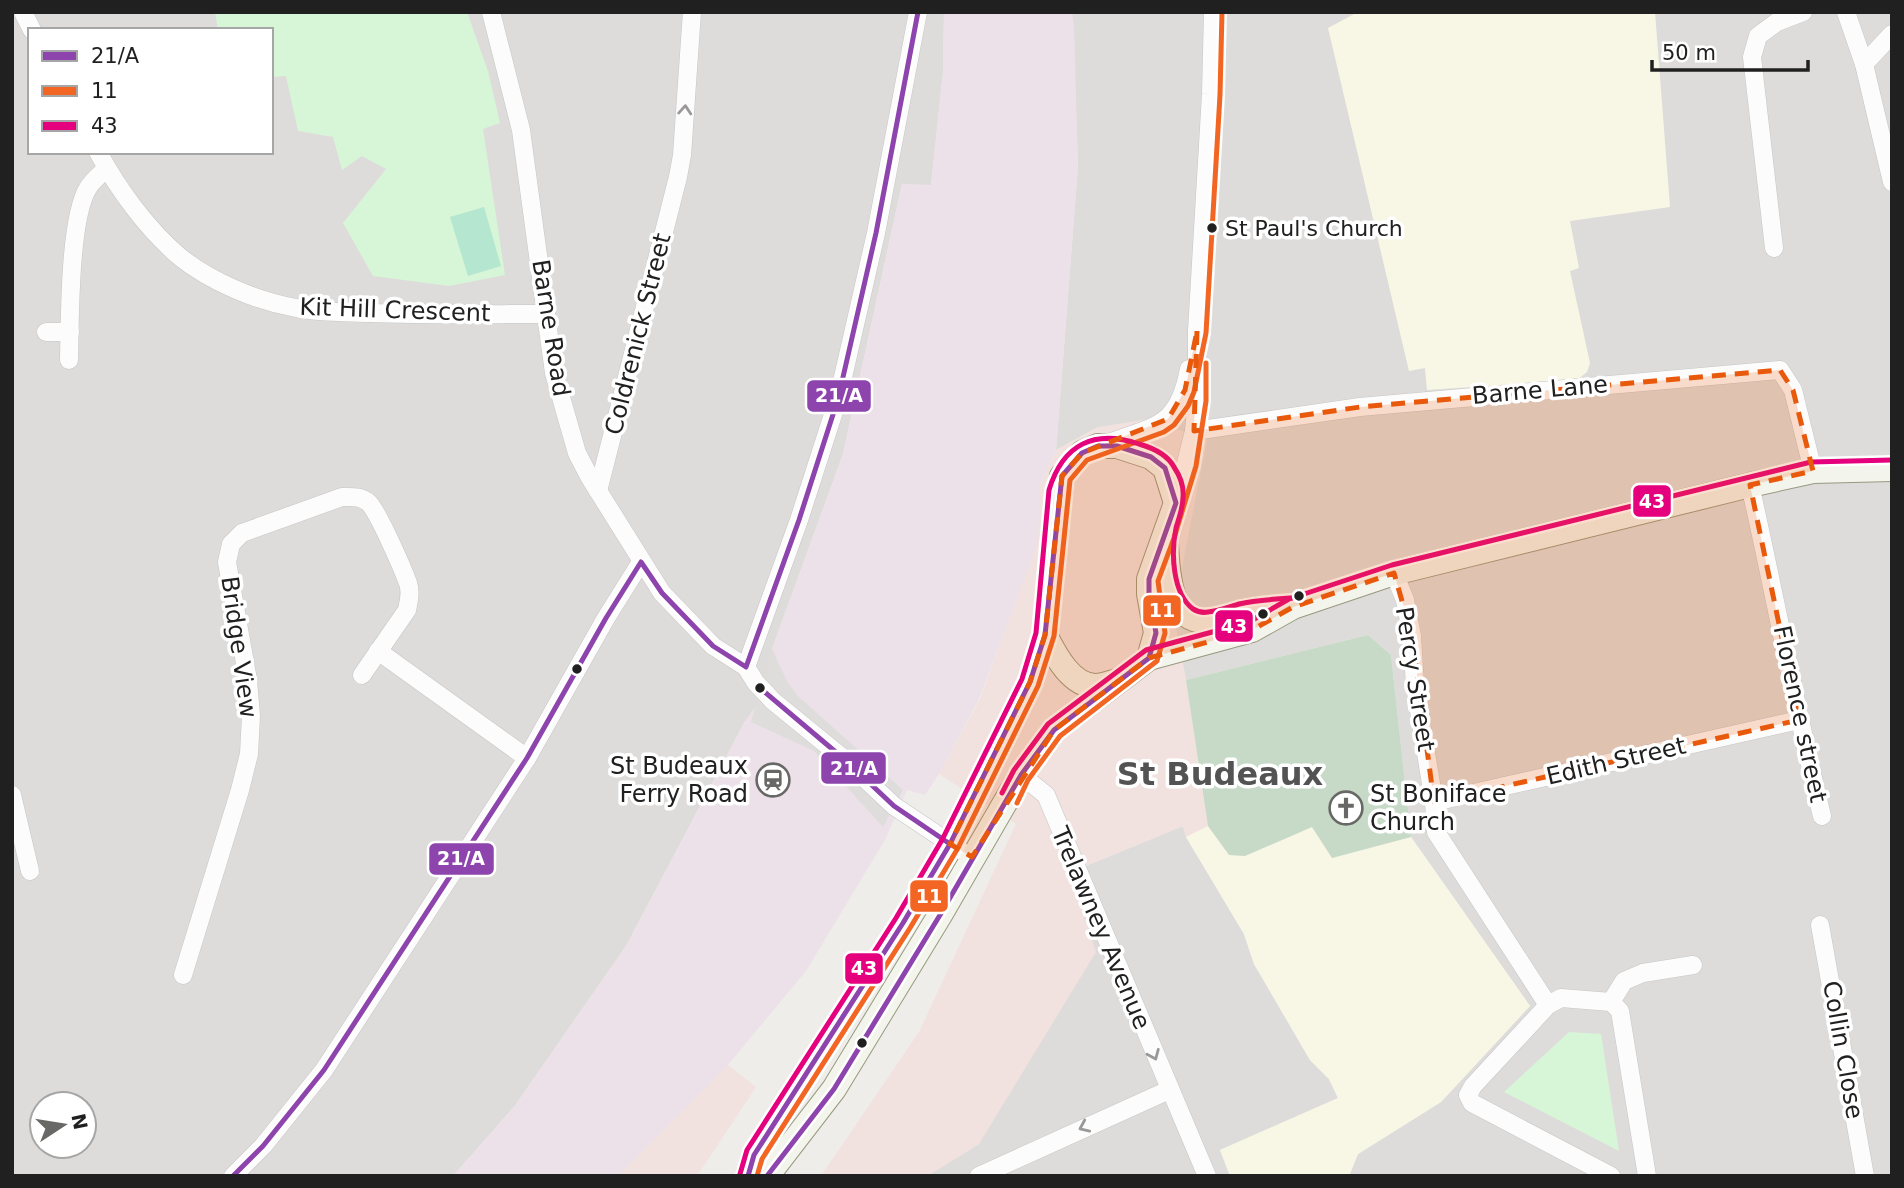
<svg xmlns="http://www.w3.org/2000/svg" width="1904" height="1188" font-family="'DejaVu Sans',sans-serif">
<rect width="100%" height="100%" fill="#efede9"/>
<!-- residential -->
<g fill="#dedcda" fill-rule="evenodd">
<path d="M12 12H944L943 72 931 186 902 184 843 454 772 649 779 675 744 723 626 946 514 1107 453 1176H12ZM30 30H271V152H30ZM42 1104H84V1146H42Z"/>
<path d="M1072 12H1892V1176H1349L1358 1154 1441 1102 1530 1006 1411 837 1391 655 1368 635 1186 680 1173 614 1098 427 1056 450 1078 166Z"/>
<path d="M1183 826 1186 837 1244 934 1254 964 1310 1060 1329 1079 1338 1098 1220 1150 1230 1176H927L979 1144 1069 873Z"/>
</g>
<!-- commercial -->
<g fill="#f1e1df">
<path d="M1149 419 1207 440 1173 614 1186 680 1208 826 1186 837 1183 826 1069 873 1096 952 979 1144 927 1176H821L919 1032 1016 824 939 774 980 699 1037 542 1040 484 1056 450 1098 427Z"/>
<path d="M728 1065 756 1087 697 1176H618Z"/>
</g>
<!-- industrial -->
<path fill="#ece1e8" d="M944 12H1072L1074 28 1078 166 1056 450 1040 484 1038 542 979 699 939 774 925 795 907 790 885 840 806 971 728 1065 618 1176H453L514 1107 626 946 744 723 779 675 772 649 843 454 902 184 931 185 943 72Z"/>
<!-- education -->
<g fill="#f8f7e5">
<path d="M1358 12H1655L1670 207 1570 221 1579 268 1570 271 1590 363 1587 372 1577 380 1427 390 1425 368 1409 371 1328 28Z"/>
<path d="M1208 826 1229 855 1245 856 1312 827 1332 858 1411 837 1530 1006 1441 1102 1358 1154 1349 1176H1230L1220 1150 1338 1098 1329 1079 1310 1060 1254 964 1244 934 1186 837Z"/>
</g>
<!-- cemetery -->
<path fill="#c7dac7" d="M1368 635 1391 655 1411 837 1332 858 1312 827 1245 856 1229 855 1208 826 1186 680Z"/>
<!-- park -->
<g fill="#d7f5d7">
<path d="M215 12H467L488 71 500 123 483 129 505 275 449 286 373 276 343 223 386 169 362 156 342 170 333 137 298 131 286 76 271 77V30H218Z"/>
<path d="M1569 1032 1601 1034 1619 1151 1504 1092Z"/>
</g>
<!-- pitch -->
<path fill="#b4e6d0" d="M484 207 501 266 468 276 450 217Z"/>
<!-- pier -->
<path fill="#dedddb" d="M772 649 788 683 798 696 903 790 883 827 814 751 751 722Z"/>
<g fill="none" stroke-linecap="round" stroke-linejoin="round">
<defs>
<g id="street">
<path d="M23 12 32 30"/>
<path d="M491 12 521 130 554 373 577 453 590 478 662 593 713 646 746 667 756 683 773 701 844 759 894 806 960 850"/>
<path d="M1846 12 1864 64 1892 182"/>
<path d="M1864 64 1892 34"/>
<path d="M98 152C118 189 147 229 180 257 211 282 257 301 296 308 320 313 346 312 370 313 429 315 487 314 546 314"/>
<path d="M1774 248 1752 57 1758 36 1777 22 1803 12"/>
<path d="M46 332H70"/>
<path d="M69 360C70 321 69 219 88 188 92 181 101 174 107 168"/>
<path d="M1194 431 1360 407 1780 370 1793 390 1813 471"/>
<path d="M1106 444C1156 425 1178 428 1189 369"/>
<path d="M1750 485C1775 595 1795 706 1822 816"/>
<path d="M598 491 678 177 682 155 692 12"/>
<path d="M1176 503 1194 431 1197 400V331L1211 94 1213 12"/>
<path d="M1394 573 1405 600 1412 636 1415 686 1434 802 1436 832 1548 1005"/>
<path d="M378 651 527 758"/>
<path d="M746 667 799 520 838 399 876 233 918 12"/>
<path d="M1021 775 1046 795 1207 1176"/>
<path d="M12 795 30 871"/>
<path d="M1434 802 1799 720"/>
<path d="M1820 925 1865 1176"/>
<path d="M183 975 240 790 249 754 251 716 248 680 227 562 231 544 242 533 342 497C352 497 361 496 369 503 379 514 402 567 408 583 411 592 409 600 407 610L362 675"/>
<path d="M1611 1002 1624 981 1643 973 1693 965"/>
<path d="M233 1176 263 1146 324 1070 527 758 606 618 641 562"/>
<path d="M979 1176 1169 1090"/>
<path d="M1611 1176 1472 1103 1468 1095 1473 1086 1548 1005 1561 998 1611 1002 1620 1011 1647 1176"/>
</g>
<g id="secondary">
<path d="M1166 544C1168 572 1168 624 1209 621 1222 620 1234 613 1246 611 1259 609 1272 609 1285 608"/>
<path d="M1045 635C1055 654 1070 685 1095 686 1103 686 1110 683 1117 681"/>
<path d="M748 1176 754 1155 903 923 950 844 1030 682 1045 635 1062 476 1082 453 1098 446H1117L1151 457 1165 468 1176 503 1149 579V594L1156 633 1149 658"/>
<path d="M767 1176 834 1089 940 915 1021 775 1054 730 1149 658 1252 630 1293 607 1394 573 1750 485 1813 471 1892 469"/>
</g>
</defs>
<!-- street casing -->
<use href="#street" stroke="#c7c6c5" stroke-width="19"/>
<!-- secondary casing -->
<use href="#secondary" stroke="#989980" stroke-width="26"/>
<!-- street -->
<use href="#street" stroke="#fdfcfc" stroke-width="18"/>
<!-- secondary -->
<use href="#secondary" stroke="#f3f4eb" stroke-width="24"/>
<defs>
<g id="bus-1">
<path d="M760 688 844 759 894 806 950 844"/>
<path d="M233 1176 263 1146 324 1070 527 758 606 618 641 562 662 593 713 646 746 667 799 520 838 399 876 233 918 12"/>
<path d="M748 1176 754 1155 903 923 950 844 1030 682 1045 635 1062 476 1082 453 1098 446H1117L1151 457 1165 468 1176 503 1149 579V594L1156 633 1149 658 1054 730 1021 775 940 915 834 1089 767 1176"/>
</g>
<g id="bus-2">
<path d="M1017 803 1028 780 1060 736 1157 661 1165 633 1158 581 1174 538 1196 466 1206 401V363"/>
<path d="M757 1176 762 1159 910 928 958 848 1038 686 1054 636 1070 480 1087 460 1164 432 1174 425 1188 406 1194 392 1206 333 1220 95 1222 12"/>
</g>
<g id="bus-3">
<path d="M1002 793 1014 770 1048 724 1146 650 1249 622 1289 599 1392 565 1811 462 1892 460"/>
<path d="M740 1174 747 1150 896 918 942 840 1022 679 1036 633 1049 490C1063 444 1094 429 1139 444 1153 448 1167 454 1174 467 1180 476 1184 486 1183 497 1183 508 1179 518 1176 528 1171 552 1172 593 1193 609 1198 612 1203 613 1208 612 1219 611 1229 607 1239 604 1256 600 1275 599 1292 598"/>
</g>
</defs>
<!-- bus-1 casing -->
<use href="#bus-1" stroke="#fff" stroke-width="10"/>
<!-- bus-2 casing -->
<use href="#bus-2" stroke="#fff" stroke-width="10"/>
<!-- bus-3 casing -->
<use href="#bus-3" stroke="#fff" stroke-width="10"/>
<!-- bus-1 -->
<use href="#bus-1" stroke="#8e44ad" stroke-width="5"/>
<!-- bus-2 -->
<use href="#bus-2" stroke="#f26522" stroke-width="5"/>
<!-- bus-3 -->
<use href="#bus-3" stroke="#e5007d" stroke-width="5"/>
</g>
<!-- one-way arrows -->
<defs><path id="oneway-chevron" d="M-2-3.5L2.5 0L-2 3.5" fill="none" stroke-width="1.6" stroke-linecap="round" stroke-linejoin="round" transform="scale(1.75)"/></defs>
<g stroke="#9a9999">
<use href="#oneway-chevron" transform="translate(685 110) rotate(-86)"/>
<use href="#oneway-chevron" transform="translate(1154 1055) rotate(67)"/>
<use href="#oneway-chevron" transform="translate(1084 1127) rotate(156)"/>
</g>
<!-- marked area -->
<path fill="#e8590c" fill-opacity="0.2" stroke="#e8590c" stroke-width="5" stroke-dasharray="14 9" stroke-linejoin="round" d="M1197 331 1194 431 1360 407 1780 370 1793 390 1813 471 1750 485 1799 720 1434 802 1412 636 1394 573 1293 607 1252 630 1149 658 1054 730 972 857 950 844 1030 682 1045 635 1062 476 1082 453 1168 419 1185 390Z"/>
<!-- icons -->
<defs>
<symbol id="station-ring" viewBox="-11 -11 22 22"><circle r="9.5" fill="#fff" stroke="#686866" stroke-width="1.5"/><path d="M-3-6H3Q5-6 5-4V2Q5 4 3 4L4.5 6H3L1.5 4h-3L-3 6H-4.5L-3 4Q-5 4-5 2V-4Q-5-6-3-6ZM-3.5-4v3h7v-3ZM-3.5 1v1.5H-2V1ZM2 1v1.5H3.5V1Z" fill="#686866"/></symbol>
<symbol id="church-ring" viewBox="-11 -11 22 22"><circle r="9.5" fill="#fff" stroke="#686866" stroke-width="1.5"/><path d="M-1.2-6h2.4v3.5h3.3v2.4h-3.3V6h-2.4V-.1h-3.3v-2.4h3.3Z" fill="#686866"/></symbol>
</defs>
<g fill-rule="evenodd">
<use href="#station-ring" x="754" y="761" width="38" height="38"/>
<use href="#church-ring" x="1327" y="789" width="38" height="38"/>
</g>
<!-- markers -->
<g fill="#202020" stroke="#fff" stroke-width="2.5">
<circle cx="1212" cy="228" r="6"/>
<circle cx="1299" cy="596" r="6"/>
<circle cx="1263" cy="614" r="6"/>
<circle cx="577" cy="669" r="6"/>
<circle cx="760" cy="688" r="6"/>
<circle cx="862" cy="1043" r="6"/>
</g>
<g text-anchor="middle" stroke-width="7" stroke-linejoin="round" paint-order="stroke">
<!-- bus labels -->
<g font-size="22" fill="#202020" stroke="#fff" text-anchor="start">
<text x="1225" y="236">St Paul's Church</text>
</g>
<!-- street labels -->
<g font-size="24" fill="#202020" stroke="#fff">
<text transform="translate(395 310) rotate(2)" y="8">Kit Hill Crescent</text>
<text transform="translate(551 328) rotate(81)" y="8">Barne Road</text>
<text transform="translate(638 334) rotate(-76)" y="8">Coldrenick Street</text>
<text transform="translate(1540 390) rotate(-5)" y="8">Barne Lane</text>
<text transform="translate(239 647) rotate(82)" y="8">Bridge View</text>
<text transform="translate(1415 679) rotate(81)" y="8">Percy Street</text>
<text transform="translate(1800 714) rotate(78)" y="8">Florence street</text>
<text transform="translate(1616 761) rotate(-13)" y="8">Edith Street</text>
<text transform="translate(1101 928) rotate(67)" y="8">Trelawney Avenue</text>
<text transform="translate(1843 1050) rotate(80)" y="8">Collin Close</text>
</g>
<!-- poi labels -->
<g font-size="24" fill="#202020" stroke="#fff" text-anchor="end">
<text x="748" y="774">St Budeaux<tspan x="748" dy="28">Ferry Road</tspan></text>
<text x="1370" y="802" text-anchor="start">St Boniface<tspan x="1370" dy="28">Church</tspan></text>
</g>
<!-- district labels -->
<g font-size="32" font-weight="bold" fill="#535353" stroke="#fff">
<text x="1220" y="785">St Budeaux</text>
</g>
</g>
<g stroke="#fff" stroke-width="2.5">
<rect x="806" y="379" width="66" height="34" rx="7" fill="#8e44ad"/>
<rect x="1632" y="484" width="40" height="34" rx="7" fill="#e5007d"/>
<rect x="1142" y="594" width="40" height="33" rx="7" fill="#f26522"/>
<rect x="1214" y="609" width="40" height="34" rx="7" fill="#e5007d"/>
<rect x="820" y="751" width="67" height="34" rx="7" fill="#8e44ad"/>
<rect x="428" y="842" width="67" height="34" rx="7" fill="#8e44ad"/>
<rect x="909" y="879" width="40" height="34" rx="7" fill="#f26522"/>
<rect x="844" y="952" width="40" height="33" rx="7" fill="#e5007d"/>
</g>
<g font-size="19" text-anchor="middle" font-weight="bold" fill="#fff">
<text x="839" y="402">21/A</text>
<text x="1652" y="508">43</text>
<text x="1162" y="617">11</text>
<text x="1234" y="633">43</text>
<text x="854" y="775">21/A</text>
<text x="461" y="865">21/A</text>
<text x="929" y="903">11</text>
<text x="864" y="975">43</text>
</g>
<!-- border -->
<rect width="1904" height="1188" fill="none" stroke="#202020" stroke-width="28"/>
<!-- legend -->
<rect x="28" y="28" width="245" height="126" fill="#ffffff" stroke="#a6a6a6" stroke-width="2"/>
<rect x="42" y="51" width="35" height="10" fill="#8e44ad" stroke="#a6a6a6" stroke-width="2"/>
<text x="91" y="63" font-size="21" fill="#202020">21/A</text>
<rect x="42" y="86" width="35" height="10" fill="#f26522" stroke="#a6a6a6" stroke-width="2"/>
<text x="91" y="98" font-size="21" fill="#202020">11</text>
<rect x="42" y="121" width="35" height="10" fill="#e5007d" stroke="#a6a6a6" stroke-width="2"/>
<text x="91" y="133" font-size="21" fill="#202020">43</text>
<!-- north arrow -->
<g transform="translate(63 1125) rotate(78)"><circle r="33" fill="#ffffff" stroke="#a6a6a6" stroke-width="2"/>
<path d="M0-5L12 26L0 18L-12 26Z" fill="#686866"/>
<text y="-10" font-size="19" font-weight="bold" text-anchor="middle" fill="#202020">N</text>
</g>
<!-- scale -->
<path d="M1652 60v10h156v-10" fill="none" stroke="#202020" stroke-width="3.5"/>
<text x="1662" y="60" font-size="21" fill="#202020" stroke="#ffffff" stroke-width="5" paint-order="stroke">50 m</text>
</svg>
